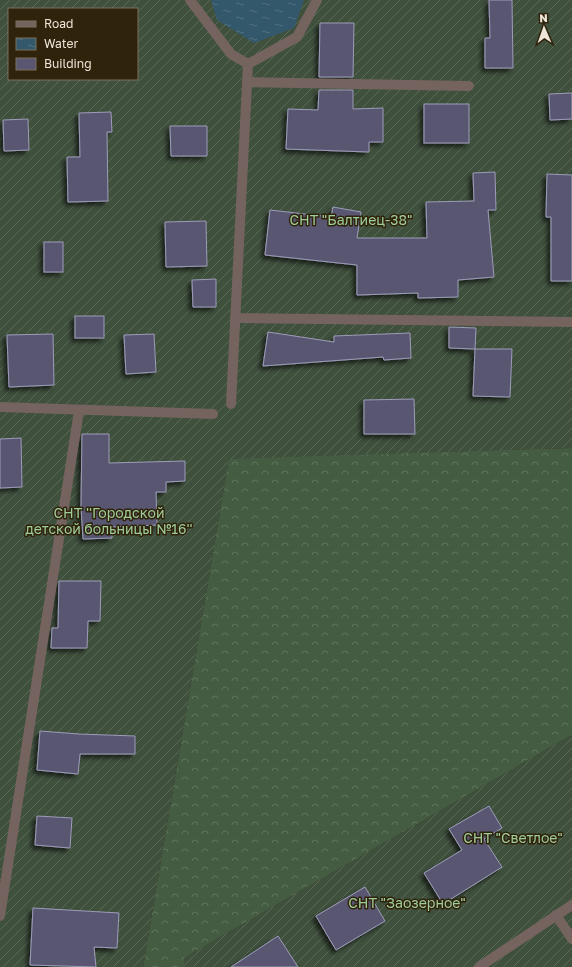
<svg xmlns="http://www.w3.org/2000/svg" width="572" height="967" font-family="'Golos Text',sans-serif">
<defs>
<pattern id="forest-crowns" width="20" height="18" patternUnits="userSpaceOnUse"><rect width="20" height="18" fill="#445d42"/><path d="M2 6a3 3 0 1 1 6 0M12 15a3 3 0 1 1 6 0" fill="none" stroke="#5f745d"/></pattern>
<pattern id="garden-furrows" width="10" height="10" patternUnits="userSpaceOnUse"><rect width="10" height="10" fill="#3f503d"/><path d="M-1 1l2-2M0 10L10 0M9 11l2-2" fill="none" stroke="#5b6958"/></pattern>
<pattern id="water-ripples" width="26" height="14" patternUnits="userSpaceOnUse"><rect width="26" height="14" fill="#33586c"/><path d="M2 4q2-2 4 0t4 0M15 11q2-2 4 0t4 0" fill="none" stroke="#517080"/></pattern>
<filter id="shadow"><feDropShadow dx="-3.5" dy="3.5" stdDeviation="2" flood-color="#0009"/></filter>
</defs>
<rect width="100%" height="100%" fill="#3a2d16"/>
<!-- forest -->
<path fill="url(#forest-crowns)" d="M572 448V735L184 958V967H143L229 458Z"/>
<!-- garden -->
<g fill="url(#garden-furrows)" fill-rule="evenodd">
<path d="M0 0H572V448L229 459 143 967H0ZM9 9H137V79H9Z"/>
<path d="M572 735V967H184V958Z"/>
</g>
<!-- water -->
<path fill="url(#water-ripples)" d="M211 0H304L294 28 254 43 217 20Z"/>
<!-- building -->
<g fill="#595771" stroke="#9d9cb9" filter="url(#shadow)">
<path d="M489 0H512L513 68H485V38H490Z"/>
<path d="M320 23H354L353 77H319Z"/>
<path d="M319 90H353V109L383 108V142H369V152L286 149 288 109 318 110Z"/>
<path d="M572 93V119L550 120 549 94Z"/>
<rect x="424" y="104" width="45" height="39"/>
<path d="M111 112 112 132H107L108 201 68 202 67 157H80L79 113Z"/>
<path d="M28 119 29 150 4 151 3 120Z"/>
<path d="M170 126H207V156H171Z"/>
<path d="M495 172 496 210H488L494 277 458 280V297L418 298V293L357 295V265L265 255 270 210 331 217 333 207 361 212 357 238H427L426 202 474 201 473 173Z"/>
<path d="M547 174 572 175V281H551V217H546Z"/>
<path d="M206 221 207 266 166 267 165 222Z"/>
<rect x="44" y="242" width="19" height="30"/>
<path d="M216 279V307H193L192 280Z"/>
<rect x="75" y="316" width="29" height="22"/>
<path d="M449 327 476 328 475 349 449 348Z"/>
<path d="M268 332 334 342V336L410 333 411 358 384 360 383 357 263 366Z"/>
<path d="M53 334 54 385 9 387 7 335Z"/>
<path d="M154 334 156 372 126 374 124 335Z"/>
<path d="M475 349H512L510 397 473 396Z"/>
<path d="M414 399 415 434H364V400Z"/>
<path d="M82 434H109V463L185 461V481L166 482V492H156L157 525 112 527V538L83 539 81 507Z"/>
<path d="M21 438 22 487 0 488V439Z"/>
<path d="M59 581H101L100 621H88L87 648H51L52 628H58Z"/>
<path d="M40 731 79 734 135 736V754H80L78 774 37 770Z"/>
<path d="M489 806 502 828 484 839 502 867 443 904 424 873 462 850 449 829Z"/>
<path d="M37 816 72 818 70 848 35 845Z"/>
<path d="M365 887 385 921 336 950 316 916Z"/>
<path d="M33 908 119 913 117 948 94 947 96 967 30 965Z"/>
<path d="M278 936 298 967H231Z"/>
</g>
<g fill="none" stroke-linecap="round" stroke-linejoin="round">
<!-- minor -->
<g stroke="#74635e" stroke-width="10">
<path d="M190 0 231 54 248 64 297 37 317 0"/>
<path d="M247 82 469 86"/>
<path d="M235 318 572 322"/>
<path d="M231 404 248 64"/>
<path d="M0 407 213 414"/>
<path d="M556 915 572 939"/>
<path d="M0 916 79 411"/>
<path d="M479 967 572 905"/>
</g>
</g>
<g text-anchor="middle" stroke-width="3" stroke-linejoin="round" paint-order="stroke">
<!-- park labels -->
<g font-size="14" fill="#9fcc9b" stroke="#30230c">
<text x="351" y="225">СНТ "Балтиец-38"</text>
<text x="109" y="518">СНТ ''Городской<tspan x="109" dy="16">детской больницы №16''</tspan></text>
<text x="513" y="843">СНТ "Светлое"</text>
<text x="407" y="908">СНТ "Заозерное"</text>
</g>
</g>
<!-- legend -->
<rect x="8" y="8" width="130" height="72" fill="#30230c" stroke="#7c715d"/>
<rect x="16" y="21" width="20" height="6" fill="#74635e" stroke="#7c715d"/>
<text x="44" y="28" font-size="12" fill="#ede5d7">Road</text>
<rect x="16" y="38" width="20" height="12" fill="url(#water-ripples)" stroke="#7c715d"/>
<text x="44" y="48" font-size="12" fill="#ede5d7">Water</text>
<rect x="16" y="58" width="20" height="12" fill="#595771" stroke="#7c715d"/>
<text x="44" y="68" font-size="12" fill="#ede5d7">Building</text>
<!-- north arrow -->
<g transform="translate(544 28) rotate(358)" stroke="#30230c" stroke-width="3" paint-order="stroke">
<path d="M0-3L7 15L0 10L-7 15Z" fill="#ede5d7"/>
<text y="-6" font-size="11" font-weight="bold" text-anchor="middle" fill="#ede5d7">N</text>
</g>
</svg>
